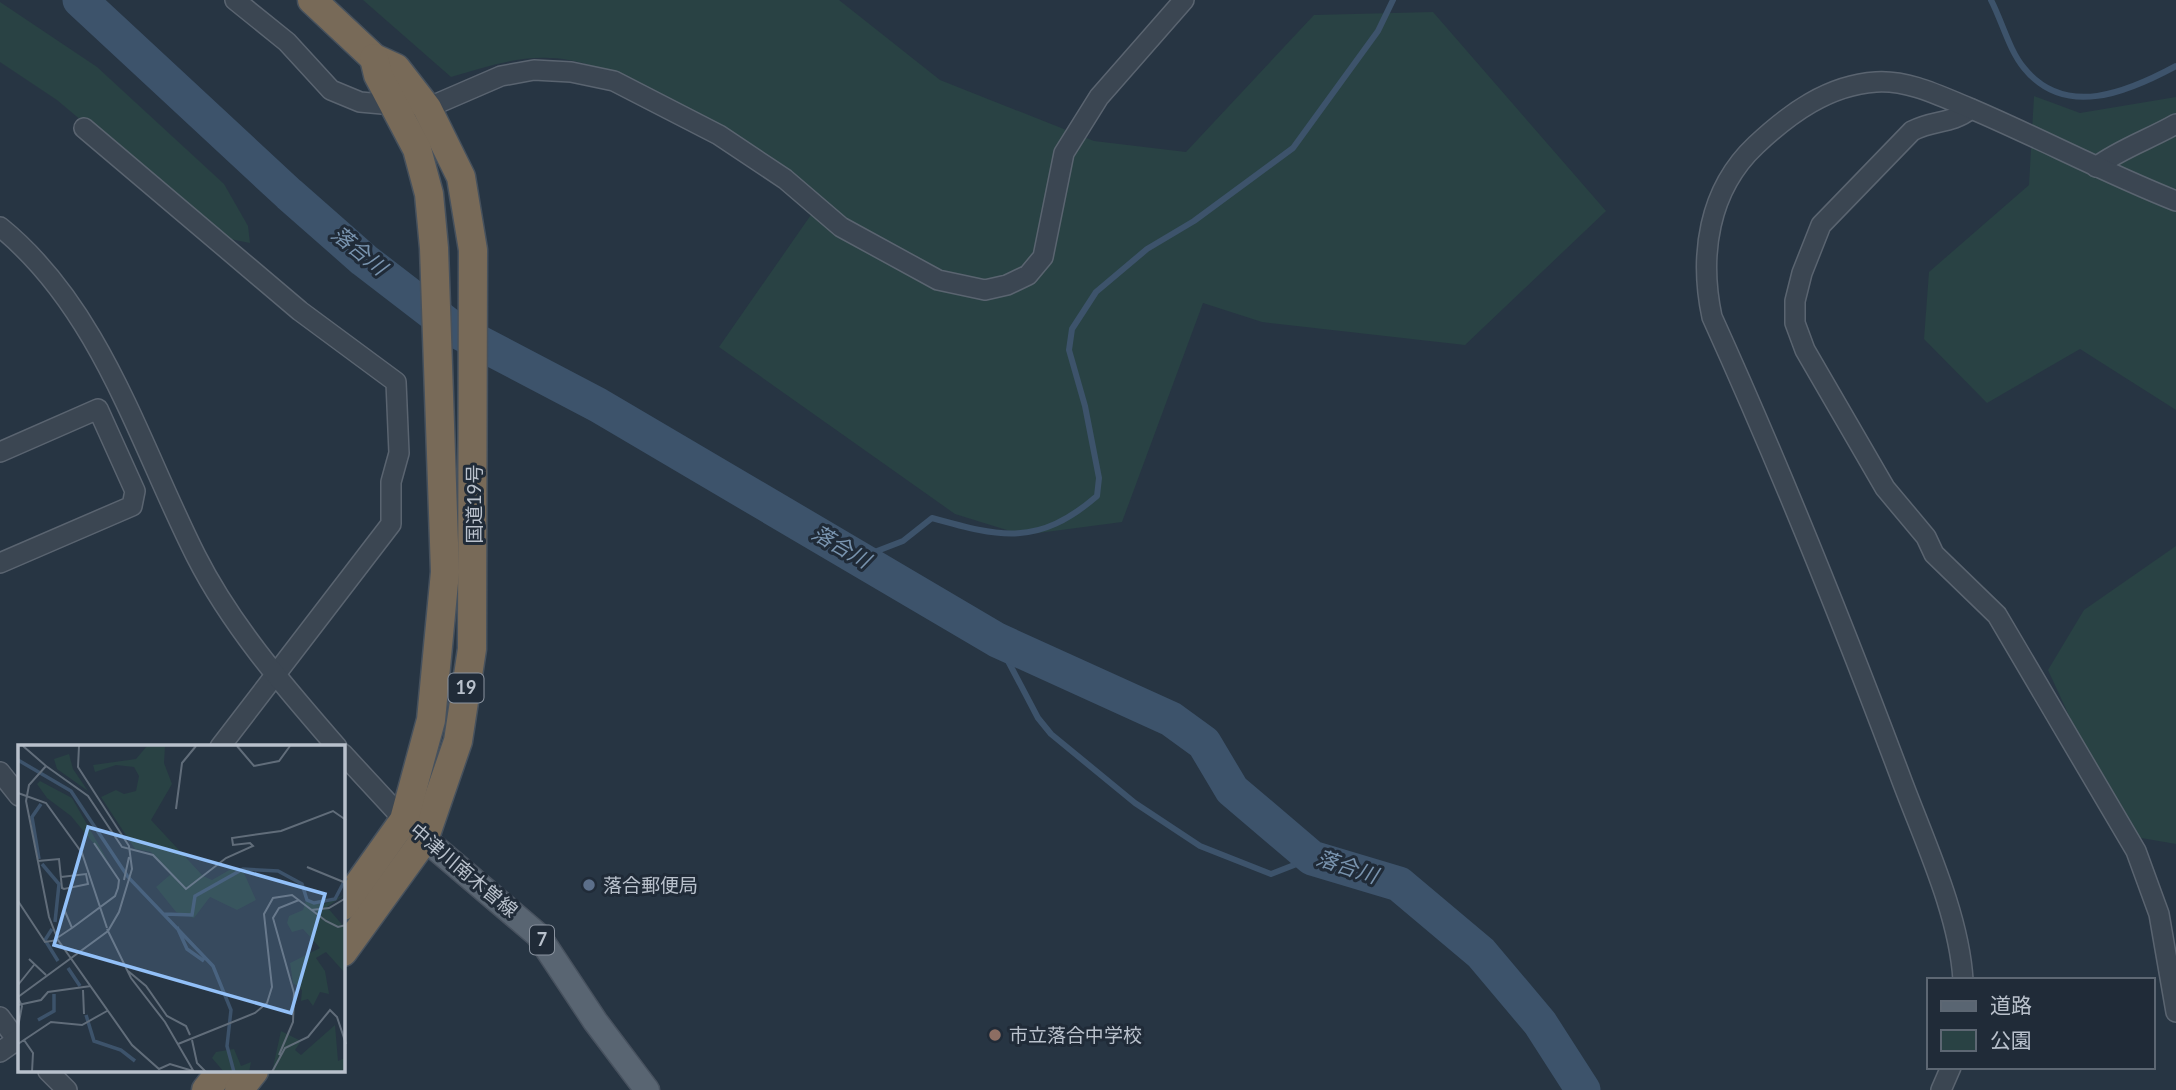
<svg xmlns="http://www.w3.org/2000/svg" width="2176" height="1090" font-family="Lato,'Noto Sans JP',sans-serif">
<rect width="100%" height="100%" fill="#273543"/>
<!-- green -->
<g fill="#294244">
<path d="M363 0H839L940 80 1094 141 1186 152 1314 15 1433 12 1606 211 1465 345 1262 322 1203 303 1122 522 1023 535 955 514 719 347 822 199C768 154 715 121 651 91 620 76 585 59 550 58 516 56 483 68 451 77Z"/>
<path d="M0 2 97 67 224 184 248 226 250 243 220 237 57 100 0 62Z"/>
<path d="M2034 96 2080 113 2176 97V410L2080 349 1987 403 1924 339 1929 272 2029 185Z"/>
<path d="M2176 546V844L2124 835 2048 670 2084 610Z"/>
</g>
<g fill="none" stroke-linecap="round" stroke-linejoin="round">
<!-- stream -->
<g stroke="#3d536b" stroke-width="6">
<path d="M1991 0C2002 21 2009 50 2024 68 2065 119 2128 92 2176 66"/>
<path d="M859 558 903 541 932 518C1000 537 1038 547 1097 496L1099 478 1085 406 1069 350 1072 329 1096 292 1147 249 1194 221 1293 148 1378 31 1393 0"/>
<path d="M997 640 1038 718 1051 734 1135 803 1200 846 1271 874 1312 858"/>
</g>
<!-- river -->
<path stroke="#3d536b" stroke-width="35" d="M80 0 289 194 364 260 455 330 598 405 997 640 1171 719 1204 743 1232 790 1312 858 1399 884 1481 953 1540 1023 1583 1090"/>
<defs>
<g id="minor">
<path d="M235 0 287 42 331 90 360 102 427 108 501 76 534 70 571 72 614 81 719 135 785 179 841 227 938 280 985 290 1007 285 1028 275 1043 257 1064 153 1099 97 1184 0"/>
<path d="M1971 109C1950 125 1935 119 1912 131L1821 225 1802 273 1795 301V323L1805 350 1885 488 1926 537 1934 554 1997 615 2136 851 2159 914 2176 1012"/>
<path d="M84 128 300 311 396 382 399 453 391 482V524L220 747"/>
<path d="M2096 167C2120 149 2150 139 2176 124"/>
<path d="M0 227C101 309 139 443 196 556 232 627 285 687 337 747"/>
<path d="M0 452 98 409 135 491 132 506 0 563"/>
<path d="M343 754 404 820"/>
<path d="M0 772 19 796"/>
<path d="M1963 980C1959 912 1922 836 1899 773 1841 619 1780 467 1712 317 1699 256 1708 190 1756 145 1789 114 1828 85 1876 82 1908 80 1938 95 1967 107 2038 137 2105 173 2176 201"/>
<path d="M0 1017 19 1043"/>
<path d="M0 1052 17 1040"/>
<path d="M48 1071 67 1090"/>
<path d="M1941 1090 1951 1067"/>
</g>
<path id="major" d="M412 828 538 935 595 1021 647 1090"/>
<g id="highway">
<path d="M312 0 374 58 396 68 427 108 461 177 473 250 472 649 458 741 424 840 343 952"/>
<path d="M343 906 404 820 431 720 445 572 434 248 429 194 417 149 378 75 374 58"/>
<path d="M206 1090 221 1071"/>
<path d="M239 1090 254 1071"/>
</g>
</defs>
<!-- minor casing -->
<use href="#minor" stroke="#5a6470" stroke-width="22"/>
<!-- major casing -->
<use href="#major" stroke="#48525f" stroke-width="27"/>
<!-- highway casing -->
<use href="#highway" stroke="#46515d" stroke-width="31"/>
<!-- minor -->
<use href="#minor" stroke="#3b4652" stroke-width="19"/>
<!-- major -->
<use href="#major" stroke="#596572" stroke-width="24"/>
<!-- highway -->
<use href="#highway" stroke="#786a58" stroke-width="28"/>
</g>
<!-- markers -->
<circle fill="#5c6f8a" stroke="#202b38" stroke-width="2.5" cx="589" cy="885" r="7"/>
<circle fill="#8d6e63" stroke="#202b38" stroke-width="2.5" cx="995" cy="1035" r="7"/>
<g text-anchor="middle" stroke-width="6" stroke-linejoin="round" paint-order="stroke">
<!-- shield labels -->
<g fill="#202b38" stroke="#8b94a0" stroke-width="2">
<rect x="448.5" y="673.5" width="35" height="29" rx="5"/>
<rect x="530" y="925.5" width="24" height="29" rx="5"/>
</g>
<g font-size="18" font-weight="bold" fill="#b9c1cc">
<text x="466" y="694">19</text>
<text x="542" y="946">7</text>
</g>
<!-- street labels -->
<g font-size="19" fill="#b9c1cc" stroke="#202b38">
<text transform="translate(474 504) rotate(-90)" y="7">国道19号</text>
<text transform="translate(464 870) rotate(40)" y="7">中津川南木曽線</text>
</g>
<!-- poi labels -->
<g font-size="19" fill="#b9c1cc" stroke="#202b38" text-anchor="start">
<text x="603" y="892">落合郵便局</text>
<text x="1009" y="1042">市立落合中学校</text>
</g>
<!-- water labels -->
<g font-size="21" font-style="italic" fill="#7994af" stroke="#202b38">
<text transform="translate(359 251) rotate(39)" y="7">落合川</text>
<text transform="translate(841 547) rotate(30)" y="7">落合川</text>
<text transform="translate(1347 867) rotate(18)" y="7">落合川</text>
</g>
</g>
<!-- overview -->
<g transform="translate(18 745)">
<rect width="327" height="327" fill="#273543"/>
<path d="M129 1H147L146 18 154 39 133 75 185 131 194 135 213 124 226 128 238 155 219 165 192 152 176 173 158 167 138 142 153 129 133 107 117 104 83 52 98 45 106 49 118 46 121 31 116 22 98 20 77 27 75 20 118 14ZM51 9 55 24 70 46 39 24 36 14ZM22 36 54 53 90 116 53 71 29 53 19 39ZM326 150 309 162 327 183V228L308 207 298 213 307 226 311 249 302 247 295 261 290 254 283 256 284 245 275 238 272 218 302 203 285 184 274 187 269 178 271 171 285 165 288 155 304 160ZM317 280 320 316 327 313V327H254L263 286 283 296 277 305 283 310ZM216 304 223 321 233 317 231 327H206L194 313 198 307Z" fill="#294244"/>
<path fill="none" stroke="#3d536b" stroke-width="3.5" d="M0 15 53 46 110 132 195 221 213 265 209 301 216 327M21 114 14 72 23 59M24 119 41 139 37 177M146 169 174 170 177 151 225 124 260 126 284 139 289 155 296 158 317 154 328 133M159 182 169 204 186 216M34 184 27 195 40 216M50 223 62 241M68 270 76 296 103 305 117 316M20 275 36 266V249"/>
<path fill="none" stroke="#616d7a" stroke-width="2" d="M5 1 28 21 11 40 8 56 31 172 40 195 114 300 141 324 152 319 175 326M219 1 236 21 261 16 272 1M28 21 70 51 104 102 135 110 168 144 208 113 235 101 232 98 215 100 214 93 263 86 315 66 328 75M0 48 28 58 64 108 89 183M158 64 164 18 178 1M20 116 41 114 44 143 46 144 70 139 68 129 43 132M289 122 328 138M106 135 111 112M0 156 27 197 40 195M293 165 311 163 328 153M54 183 97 151 100 143 101 135 76 98M89 184 113 233 147 277 176 327M39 193 54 183 46 164M11 214 28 230M110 226 128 241 149 271 168 281 172 290M0 240 16 220M65 245 66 269M0 252 90 186 101 167 114 124 111 101 60 22 61 1M0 253 4 261 0 282M0 260 23 255 30 247 73 241M6 295 15 308 14 327M174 295 179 318 188 327M0 299 33 277 64 280 89 266M160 299 237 268 249 258 254 242 246 169 255 153 274 150 308 176 320 182 328 180M261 310 275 277 276 248 255 173 261 163 281 155M254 327 267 303 290 292 312 265 319 272 328 299"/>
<path fill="#92c0f8" fill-opacity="0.15" stroke="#92c0f8" stroke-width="3.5" d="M70 82 307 149 273 268 36 200Z"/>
<rect width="327" height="327" fill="none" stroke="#b9c1cc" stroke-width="3.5"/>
</g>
<!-- legend -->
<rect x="1927" y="978" width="228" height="91" fill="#202b38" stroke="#5d6773" stroke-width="2"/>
<rect x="1941" y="1001" width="35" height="10" fill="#596572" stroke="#5d6773" stroke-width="2"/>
<text x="1990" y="1013" font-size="21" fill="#b9c1cc">道路</text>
<rect x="1941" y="1030" width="35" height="21" fill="#294244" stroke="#5d6773" stroke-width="2"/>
<text x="1990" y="1048" font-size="21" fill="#b9c1cc">公園</text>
</svg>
